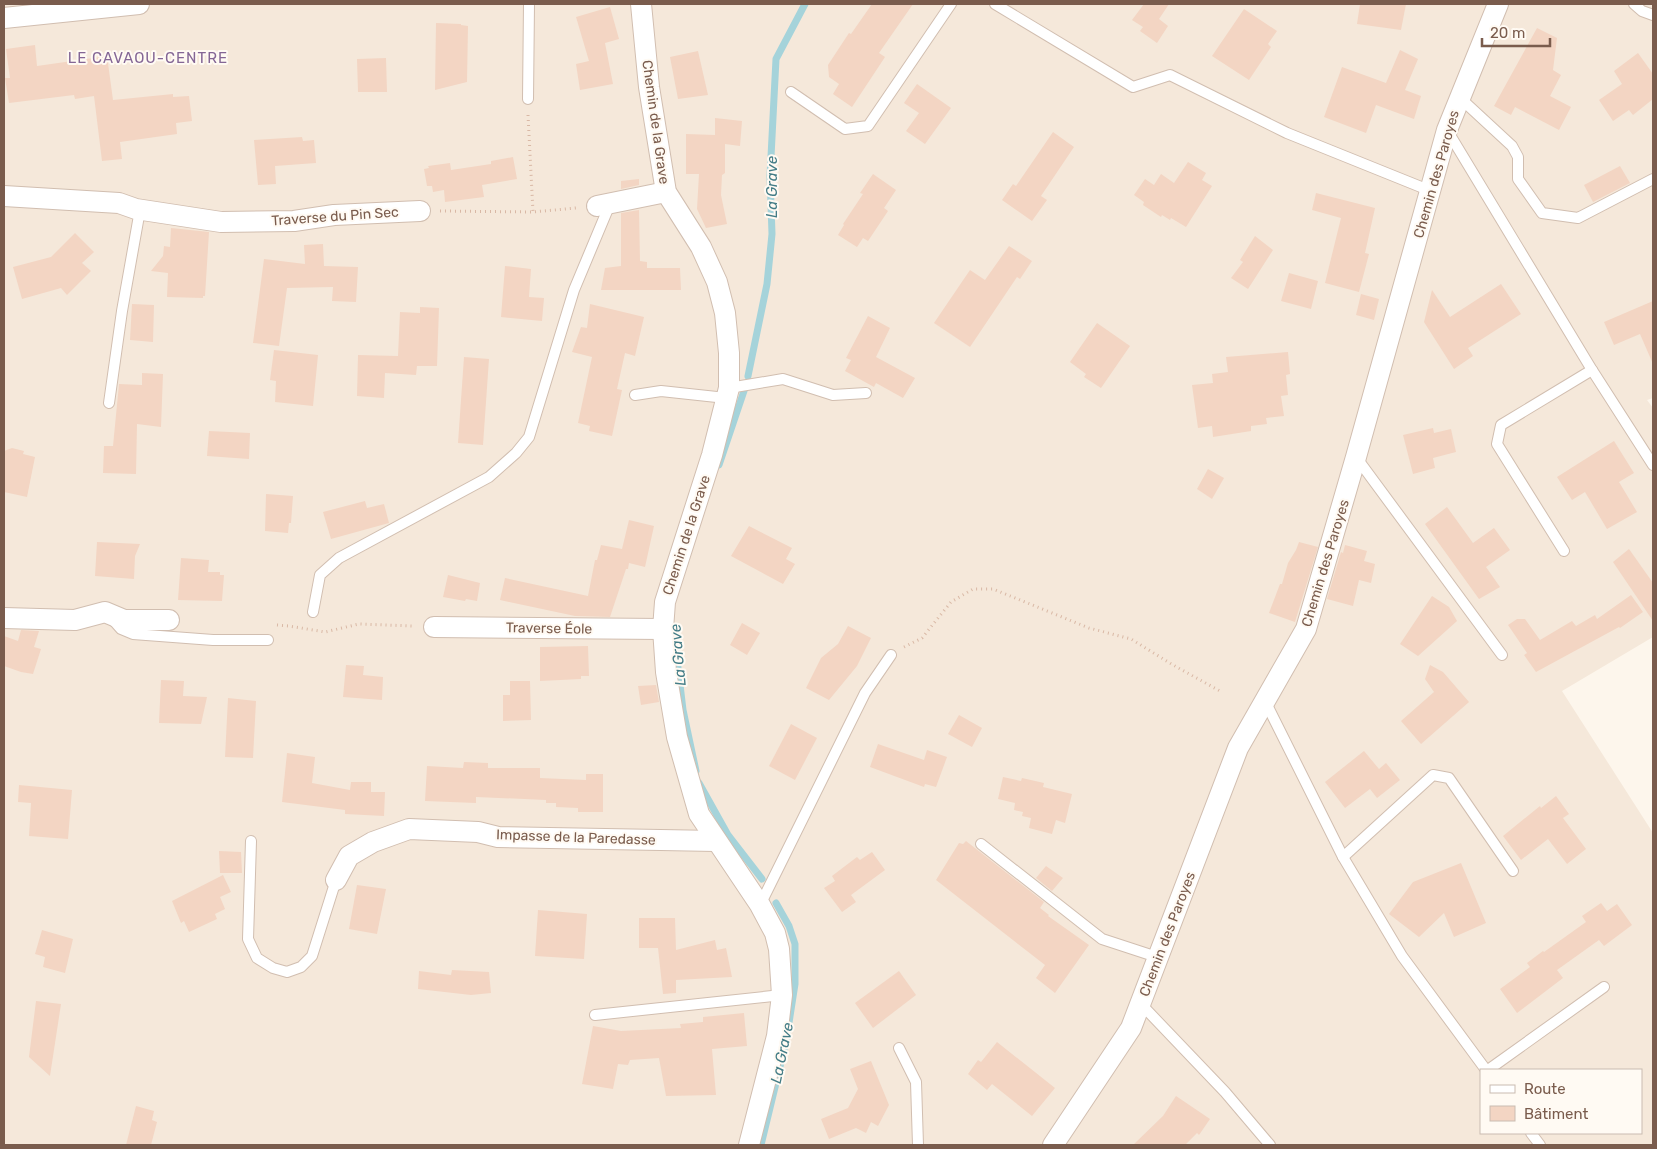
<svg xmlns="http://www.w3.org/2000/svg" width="1657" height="1149" font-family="Rubik,sans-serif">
<rect width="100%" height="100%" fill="#fdf6ec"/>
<!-- residential -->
<path fill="#f5e8da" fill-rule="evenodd" d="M4 4H1653V398L1647 400 1653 408V637L1562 691 1653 833V1145H4ZM1481 1070H1641V1133H1481Z"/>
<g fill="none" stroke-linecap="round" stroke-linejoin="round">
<!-- stream -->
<g stroke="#a5d3da" stroke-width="7">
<path d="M748 376 767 284 772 234 770 176 776 59 805 4"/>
<path d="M719 465 744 391"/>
<path d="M673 626 683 710 696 771"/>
<path d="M699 783 728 835 762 879"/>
<path d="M761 1145 786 1042 795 984V944L789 926 776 903"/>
</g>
</g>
<!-- building -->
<g fill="#f3d5c3">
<path d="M872 4H913L879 53 885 57 852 107 833 94 839 84 829 77 828 65 849 33 851 34Z"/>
<path d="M1144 4H1169L1159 19 1168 26 1157 43 1140 31 1143 27 1132 20Z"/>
<path d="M1360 4H1406L1401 30 1357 24Z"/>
<path d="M610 7 619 39 605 43 613 84 580 90 576 64 589 61 576 17Z"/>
<path d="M1244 9 1277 31 1268 44 1271 47 1249 80 1212 56Z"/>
<path d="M436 23 461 24V25L468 26 467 82 435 90Z"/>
<path d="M1537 28 1557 38 1553 70 1561 75 1550 96 1571 107 1559 130 1515 107 1511 115 1494 106Z"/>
<path d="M35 45 37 66 107 56 113 100 173 94V97L189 96 192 121 176 123 177 134 120 142 122 159 102 161 94 96 75 99 74 95 9 103 5 78H10L6 49Z"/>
<path d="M1400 50 1418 59 1405 90 1421 96 1414 119 1376 105 1366 133 1324 117 1342 67 1386 83Z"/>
<path d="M698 51 708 95 678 99 670 57Z"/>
<path d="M1638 53 1653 74V99L1633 115 1629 110 1613 121 1599 100 1622 84 1614 71Z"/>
<path d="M386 58 387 92H358L357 59Z"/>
<path d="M917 84 951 108 925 144 906 131 919 113 904 103Z"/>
<path d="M715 118 742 121 740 146 725 144V173L722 175 721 195 727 224 706 228 697 209 699 174H686V134L715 135Z"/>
<path d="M1053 132 1074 147 1041 196 1047 200 1032 221 1002 200 1013 184 1016 186Z"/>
<path d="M302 137 303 141 314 140 316 163 275 166 276 184 258 185 254 140Z"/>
<path d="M513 157 517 179 482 185 484 197 445 202 444 190 433 192 432 186H427L424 169 429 168 428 166 450 163 451 170 491 164V161Z"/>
<path d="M1188 162 1206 173 1202 180 1212 186 1186 227 1171 218 1170 220 1162 215 1161 217 1143 205 1144 202 1134 195 1145 179 1154 185 1161 174 1174 183Z"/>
<path d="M1620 166 1630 183 1593 202 1584 185Z"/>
<path d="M873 174 896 190 884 208 888 211 868 241 863 238 857 247 838 235 844 225 843 224 863 194 860 193Z"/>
<path d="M639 179V185L621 189V181Z"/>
<path d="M1316 193 1375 208 1365 253 1369 254 1359 292 1325 283 1341 218 1312 210Z"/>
<path d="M639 210 640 261 647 262V268H680L681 290H601L605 268 621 266V213Z"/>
<path d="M171 228 209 232 205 296H203V298L167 297 168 273 151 271 163 256 164 246 170 247Z"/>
<path d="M75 233 94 252 82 263 91 271 67 295 61 288 22 299 13 267 51 257Z"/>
<path d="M1255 236 1273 250 1248 289 1231 278 1243 262 1240 260Z"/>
<path d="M323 244 324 266 358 267 356 302 332 301 333 287 287 288 279 346 253 343 264 259 305 264 304 245Z"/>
<path d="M1009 246 1032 261 1020 279 1017 277 970 347 934 323 970 270 985 280Z"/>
<path d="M505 266 531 269 529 297 544 298 542 321 501 317Z"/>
<path d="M1289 273 1318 281 1311 309 1281 301Z"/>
<path d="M1501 284 1521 314 1468 348 1473 356 1454 369 1424 322 1432 290 1450 317Z"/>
<path d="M1361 294 1379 299 1374 320 1356 315Z"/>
<path d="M1653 301V364L1640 334 1614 345 1604 322Z"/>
<path d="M132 304 154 305 153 342 130 340Z"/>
<path d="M590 304 644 317 635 356 625 353 617 389 622 390 612 436 589 431 590 426 578 423 592 357 572 352 581 327 587 328Z"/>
<path d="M420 307 439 308 437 366H417L416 375 385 373 384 398 357 396 358 355 398 356 400 312 420 313Z"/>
<path d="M868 316 890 328 876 357 915 378 903 398 876 383 874 387 845 371 851 360 846 358Z"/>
<path d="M1097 323 1130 346 1101 388 1084 377 1086 374 1070 362Z"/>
<path d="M274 350 318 355 313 406 275 402 276 381 270 380Z"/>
<path d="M1288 352 1290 374 1286 375 1288 395 1281 396 1284 416 1266 418 1267 424 1251 426V431L1213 437 1212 426 1198 428 1192 385 1213 383 1212 374 1228 372 1226 357Z"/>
<path d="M464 357 489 359 483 445 458 443Z"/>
<path d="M142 373 163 374 161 427 137 424 136 474 103 473 104 446H113L119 384 142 385Z"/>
<path d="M1433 428 1434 433 1451 429 1456 452 1433 458 1435 468 1413 474 1403 435Z"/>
<path d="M209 431 250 433 249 459 207 456Z"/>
<path d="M1614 441 1634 473 1619 482 1637 512 1607 529 1585 492 1572 500 1557 477Z"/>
<path d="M12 448 24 451 23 454 35 457 27 497 4 492V451Z"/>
<path d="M1208 469 1224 478 1212 499 1197 489Z"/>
<path d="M266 494 293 496 291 523H289L288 533 265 531Z"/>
<path d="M365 501 367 508 384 504 389 523 331 539 323 512Z"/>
<path d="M1447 507 1473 543 1494 528 1510 550 1486 567 1500 587 1479 599 1425 524Z"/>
<path d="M629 520 654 526 645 567 629 563 628 569H626L610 617 575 616 500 600 505 578 588 596 595 560H597L601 545 622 549Z"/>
<path d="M749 526 792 548 786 559 795 564 783 584 731 556Z"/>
<path d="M97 542 140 544 135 556 134 579 95 576Z"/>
<path d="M1299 542 1318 547 1295 622 1269 613 1280 584H1282L1288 563 1296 550Z"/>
<path d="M1345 545 1367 551 1364 561 1375 564 1371 583 1359 580 1353 606 1327 599 1341 552 1343 553Z"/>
<path d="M1629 549 1653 583V621L1613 562Z"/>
<path d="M181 558 209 560 208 572H220V575H224L222 601 178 600Z"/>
<path d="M448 575 480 583 477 601 466 599 465 601 443 597Z"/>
<path d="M1631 595 1643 612 1620 628 1619 627 1536 672 1524 655 1527 653 1508 625 1517 619H1525L1540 640 1572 621 1576 626 1595 615 1597 619Z"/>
<path d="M1432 596 1449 607 1457 621 1418 656 1400 644Z"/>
<path d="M742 623 760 633 747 655 730 645Z"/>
<path d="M848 626 871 638 857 666 829 700 806 688 821 658 838 644Z"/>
<path d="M21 630 39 631 34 647 41 649 33 674 21 672 4 666V636L18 641Z"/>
<path d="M588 646 589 676H581V679L540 681V647Z"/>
<path d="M346 665 364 666 363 675 383 677 382 700 343 697Z"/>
<path d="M1430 665 1443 672 1469 702 1421 744 1401 721 1434 692 1425 679Z"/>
<path d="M161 680 184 681 183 696 207 697 201 724 159 723Z"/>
<path d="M510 681H530L531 720 503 721V695H510Z"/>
<path d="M656 685 659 702 641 705 638 686Z"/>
<path d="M228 698 256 701 253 758 225 757Z"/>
<path d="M959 715 982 728 972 747 948 734Z"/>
<path d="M791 724 817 738 795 780 769 766Z"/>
<path d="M878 744 924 760 927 750 947 757 936 787 925 784 924 787 870 767Z"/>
<path d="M1364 751 1379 769 1386 763 1400 780 1377 798 1370 789 1345 808 1325 782Z"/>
<path d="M287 753 315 757 312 783 350 790 351 782H371V792H385L384 816 345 814V810L282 802Z"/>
<path d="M464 762 488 763V768H540V778L586 780V774H603V812H578V808L556 807V803H546V800L476 797V803L425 801 427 766 463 768Z"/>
<path d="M1003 777 1021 781 1022 778 1044 783 1043 787 1072 794 1065 823 1056 820 1052 834 1029 828 1031 818 1022 816 1023 812 1014 810 1015 803 998 799Z"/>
<path d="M19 785 72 790 68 839 29 836 31 803 18 802Z"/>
<path d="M1556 796 1569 814 1563 818 1586 849 1567 864 1548 839 1521 860 1503 836 1540 806 1541 808Z"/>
<path d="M966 841 1044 902 1040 908 1049 915 1048 916 1089 945 1055 993 1036 978 1045 965 936 880 959 843 963 844Z"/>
<path d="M219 851 241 852 242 873H220Z"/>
<path d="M872 852 885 870 851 895 856 902 842 912 824 888 835 881 832 876 857 857 860 860Z"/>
<path d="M1461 863 1486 923 1454 937 1444 913 1419 937 1389 914 1413 882Z"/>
<path d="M1046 866 1063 878 1052 891 1036 878Z"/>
<path d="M223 875 231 892 220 897 225 909 215 914 217 919 189 932 184 921 181 923 172 901Z"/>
<path d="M357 885 386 889 377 934 349 929Z"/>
<path d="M1601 903 1607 911 1617 904 1632 925 1604 946 1599 940 1557 970 1563 978 1517 1013 1500 989 1530 967 1527 963 1543 951 1544 952 1586 922 1582 916Z"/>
<path d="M538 910 587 914 584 959 535 956Z"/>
<path d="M639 918H675L676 950 715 940 717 950 726 948 732 977 676 980V993L663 994 658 948H639Z"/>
<path d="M42 930 73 939 65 973 43 967 45 957 35 954Z"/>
<path d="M452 970 489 972 491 993 471 995 418 989 419 971 451 975Z"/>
<path d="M899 971 916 995 873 1028 855 1003Z"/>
<path d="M36 1001 61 1004 50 1076 29 1057Z"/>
<path d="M744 1013 747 1046 712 1049 716 1095 666 1096 659 1058 630 1060 628 1065 618 1064 613 1089 582 1084 593 1026 621 1031 681 1028 680 1024 703 1022V1017Z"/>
<path d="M997 1042 1055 1088 1032 1116 992 1084 987 1090 968 1074 978 1060 981 1062Z"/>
<path d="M871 1061 889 1105 878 1126 871 1122 866 1133 856 1128 829 1139 821 1119 848 1108 858 1089 850 1069Z"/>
<path d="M1176 1096 1210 1119 1199 1135 1197 1133 1185 1145H1133L1163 1116Z"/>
<path d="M136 1106 154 1111 152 1120 157 1122 151 1145H126Z"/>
</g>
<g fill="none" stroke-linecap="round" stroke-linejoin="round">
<defs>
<g id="lane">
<path d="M995 4 1133 87 1170 75 1287 133 1431 191"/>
<path d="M1634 4 1642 11 1653 15"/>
<path d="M791 92 845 129 868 126 951 4"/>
<path d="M1459 97 1512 146 1518 157V179L1542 213 1578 218 1653 179"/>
<path d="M528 99 529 4"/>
<path d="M1447 130 1592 370 1653 465"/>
<path d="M729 388 783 379 833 395 866 393"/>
<path d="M635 395 661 391 726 398"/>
<path d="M109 403 122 311 140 210"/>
<path d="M1356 457 1502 655"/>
<path d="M1564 551 1497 444 1501 425 1592 370"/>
<path d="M313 612 320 575 339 558 489 477 516 453 529 437 574 290 610 204"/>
<path d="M114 621 121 629 133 634 213 640H268"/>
<path d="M1265 701 1343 857 1402 956 1486 1070"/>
<path d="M251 841 248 939 257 958 273 968 287 972 301 967 312 956 336 880"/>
<path d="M981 844 1102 939 1157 957"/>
<path d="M1343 857 1433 775 1449 778 1513 871"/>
<path d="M760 905 865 693 891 655"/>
<path d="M1140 1003 1225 1092 1270 1145"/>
<path d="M595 1015 782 995"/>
<path d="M899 1048 916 1082 918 1145"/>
<path d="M1488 1070 1604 987"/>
<path d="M1531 1133 1540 1145"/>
</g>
<g id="street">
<path d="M641 4 649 87 666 192 701 247 717 282 725 313 729 353V388L712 455 665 602 663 629 666 672 677 737 699 814 760 905 775 933 779 949 782 995 777 1036 749 1145"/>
<path d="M4 18 139 4"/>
<path d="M4 196 119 203 136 209 221 222 294 221 334 215 420 211"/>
<path d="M597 206 666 192"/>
<path d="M4 618 75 620 105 612 124 620H169"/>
<path d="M434 627 663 629"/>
<path d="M336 880 349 856 373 842 409 829 478 832 498 837 716 841"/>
<path d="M1053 1145 1131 1028 1238 748 1306 629 1356 457 1447 130 1498 4"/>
</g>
</defs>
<!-- lane casing -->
<use href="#lane" stroke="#d1beb0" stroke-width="12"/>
<!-- street casing -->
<use href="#street" stroke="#d1beb0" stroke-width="22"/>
<!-- path -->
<g stroke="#d9b8a5" stroke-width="3" stroke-dasharray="1 4" stroke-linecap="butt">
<path d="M528 115 533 212"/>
<path d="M440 211 533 212 576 208"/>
<path d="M277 625 289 626 325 632 359 624 413 626"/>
<path d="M904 647 922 638 951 602 973 589H993L1089 628 1131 639 1173 665 1220 691"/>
</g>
<!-- lane -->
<use href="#lane" stroke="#fff" stroke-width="10"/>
<!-- street -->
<use href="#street" stroke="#fff" stroke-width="20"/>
</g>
<g text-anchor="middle" stroke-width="4" stroke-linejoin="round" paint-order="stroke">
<!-- street labels -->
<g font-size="14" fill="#7a5c4d" stroke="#fffaf3">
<text transform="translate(656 122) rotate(82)" y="5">Chemin de la Grave</text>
<text transform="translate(1436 174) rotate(-74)" y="5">Chemin des Paroyes</text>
<text transform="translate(335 216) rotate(-4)" y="5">Traverse du Pin Sec</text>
<text transform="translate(686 535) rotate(-72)" y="5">Chemin de la Grave</text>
<text transform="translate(1325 563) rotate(-73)" y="5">Chemin des Paroyes</text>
<text transform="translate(549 628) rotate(1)" y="5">Traverse Éole</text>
<text transform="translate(576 837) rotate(2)" y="5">Impasse de la Paredasse</text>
<text transform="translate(1167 934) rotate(-69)" y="5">Chemin des Paroyes</text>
</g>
<!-- neighbourhood labels -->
<g font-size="15" letter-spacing="1" fill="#846695" stroke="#fffaf3">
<text x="148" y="63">LE CAVAOU-CENTRE</text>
</g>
<!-- water labels -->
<g font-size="15" font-style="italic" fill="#437c86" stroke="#fffaf3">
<text transform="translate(772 187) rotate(-90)" y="5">La Grave</text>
<text transform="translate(678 655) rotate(-95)" y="5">La Grave</text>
<text transform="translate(782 1053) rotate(-78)" y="5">La Grave</text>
</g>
</g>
<!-- border -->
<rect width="1657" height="1149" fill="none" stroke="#7a5c4d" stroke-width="10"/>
<!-- legend -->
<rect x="1480" y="1069" width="162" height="65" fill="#fffaf3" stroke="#cabbb1"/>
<rect x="1490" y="1085" width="25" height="8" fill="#ffffff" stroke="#cabbb1"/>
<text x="1524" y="1094" font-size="15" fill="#7a5c4d">Route</text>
<rect x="1490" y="1106" width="25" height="15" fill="#f3d5c3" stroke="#cabbb1"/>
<text x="1524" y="1119" font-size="15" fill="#7a5c4d">Bâtiment</text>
<!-- scale -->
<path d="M1482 38v8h68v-8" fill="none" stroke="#7a5c4d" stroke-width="2.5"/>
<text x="1490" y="38" font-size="15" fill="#7a5c4d" stroke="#fffaf3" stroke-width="4" paint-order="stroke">20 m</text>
</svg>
